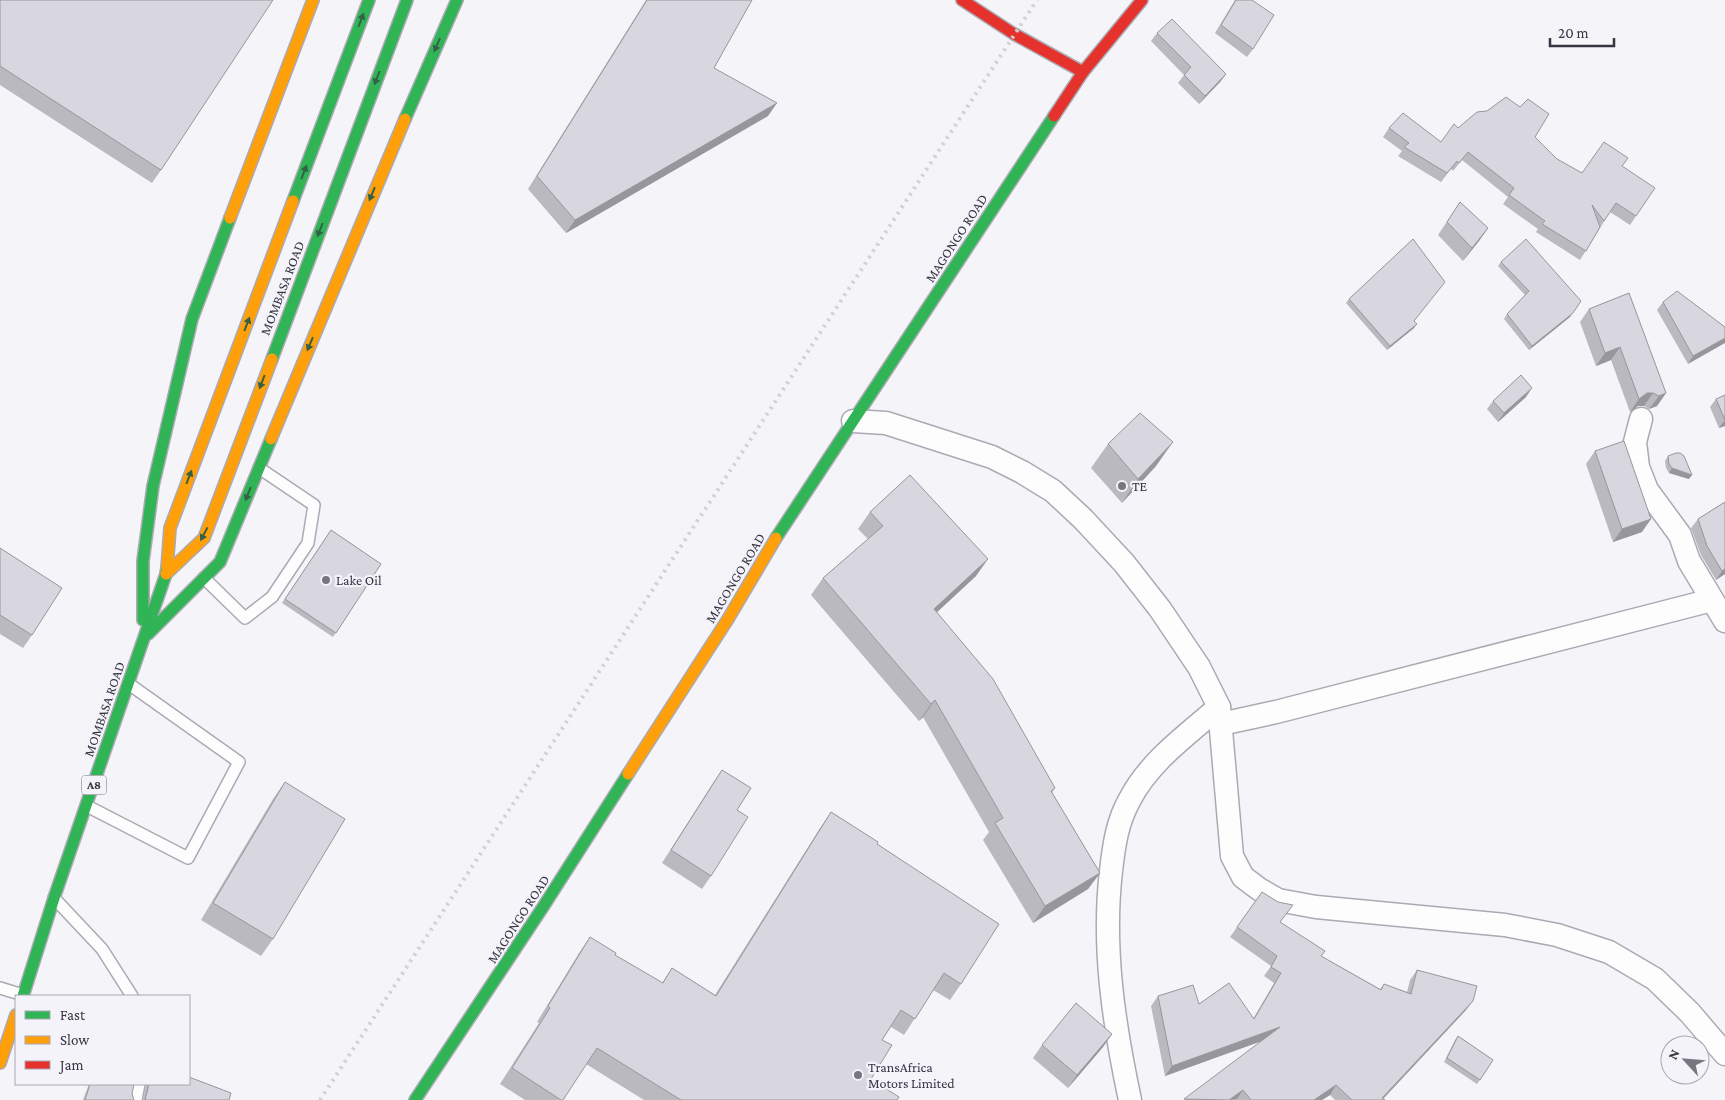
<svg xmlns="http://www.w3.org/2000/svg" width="1725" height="1100" font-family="'Crimson Pro',serif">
<rect width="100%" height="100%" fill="#f5f4f9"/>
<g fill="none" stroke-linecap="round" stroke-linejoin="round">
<defs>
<g id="lane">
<path d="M204 578 245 618 272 597 308 543 314 505 259 468"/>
<path d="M87 806 188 858 239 762 129 684"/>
<path d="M54 898 102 949 132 996"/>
<path d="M0 988 23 995"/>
<path d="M136 1100 139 1084"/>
</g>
<g id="street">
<path d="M1641 419 1635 442 1638 467 1647 490 1680 535 1689 561 1725 621"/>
<path d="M853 421 886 423 992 457 1022 472 1053 491 1083 519 1124 563 1160 609 1199 667 1219 707 1232 856 1243 877 1259 889 1278 900 1316 907 1505 925 1557 935 1609 952 1655 979 1690 1013 1725 1054"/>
<path d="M1221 724 1276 712 1712 600"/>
<path d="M1130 1100C1114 1025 1102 948 1111 871 1114 845 1117 822 1130 799 1150 761 1187 735 1219 707"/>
</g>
<g id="fast">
<path d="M405 119 457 0"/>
<path d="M293 201 369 0"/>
<path d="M272 359 407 0"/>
<path d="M776 538 1054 116"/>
<path d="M143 620V561L153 486 192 319 230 218"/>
<path d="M148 634 220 562 271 439"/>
<path d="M23 996 54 898 166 574 167 568"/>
<path d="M415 1100 543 907 628 774"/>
</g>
<g id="slow">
<path d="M230 218 313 0"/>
<path d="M271 439 405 119"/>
<path d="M167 568 170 528 293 201"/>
<path d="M166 574 204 538 272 359"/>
<path d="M628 774 728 619 776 538"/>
<path d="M0 1063 16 1015"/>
</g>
<g id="jam">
<path d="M962 0 1014 34 1083 72"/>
<path d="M1054 116 1083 72 1142 0"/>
</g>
</defs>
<!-- lane casing -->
<use href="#lane" stroke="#abaab3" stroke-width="14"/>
<!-- street casing -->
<use href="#street" stroke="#abaab3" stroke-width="25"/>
<!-- fast casing -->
<use href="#fast" stroke="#abaab3" stroke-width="14"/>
<!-- slow casing -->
<use href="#slow" stroke="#abaab3" stroke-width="14"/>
<!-- jam casing -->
<use href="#jam" stroke="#abaab3" stroke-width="14"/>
<!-- lane -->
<use href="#lane" stroke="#fefdfe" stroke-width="11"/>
<!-- street -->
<use href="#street" stroke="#fefdfe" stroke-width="22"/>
<!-- fast -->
<use href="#fast" stroke="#30b455" stroke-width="11"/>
<!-- slow -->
<use href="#slow" stroke="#ff9f0a" stroke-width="11"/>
<!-- jam -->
<use href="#jam" stroke="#e5322d" stroke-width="11"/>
<!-- rail -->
<path stroke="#d2d1d4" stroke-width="4" stroke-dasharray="2.5 5" stroke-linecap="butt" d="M320 1100 1037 0"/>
</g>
<!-- wall -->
<g fill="#bab9c0">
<path d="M0 0 161 170 152 183 0 85Z"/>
<path d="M646 0H752L714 68 768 116 566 233 528 189Z"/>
<path d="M1235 0H1252L1253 49 1247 57 1215 33Z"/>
<path d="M1157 33 1226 74 1220 82 1199 104 1178 83 1184 75 1151 41Z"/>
<path d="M1389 128 1441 142 1458 128 1535 137 1557 159 1582 173 1622 166 1636 216 1630 225 1610 212 1580 260 1536 232 1538 229 1503 204 1508 197 1462 160 1453 171 1451 169 1441 182 1398 156 1402 151 1383 137Z"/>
<path d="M1460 202 1488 228 1479 241 1463 261 1438 235Z"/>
<path d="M1501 262 1570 317 1529 350 1504 319 1507 314 1525 295 1498 266Z"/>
<path d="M1349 299 1415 321 1414 328 1387 350 1346 303Z"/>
<path d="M1663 302 1725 327 1688 364 1657 310Z"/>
<path d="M1589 309 1666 393 1657 406 1649 409 1644 406H1638L1630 412 1611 360 1596 366 1580 322Z"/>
<path d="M1725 395V426L1719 428 1710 407 1716 399Z"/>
<path d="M1526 397 1498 422 1487 409 1493 401Z"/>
<path d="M1108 444 1156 466 1122 503 1091 468Z"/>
<path d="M1595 451 1642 532 1613 542 1586 464Z"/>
<path d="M1668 456 1689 479 1669 473 1666 468 1665 461Z"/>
<path d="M1725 502V574L1716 580 1701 555 1691 528 1698 519Z"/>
<path d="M870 512 976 576 936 613 1055 788 1052 793 1100 873 1088 889 1033 923 983 840 989 832 923 717 919 721 811 595 823 578 868 539 858 529Z"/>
<path d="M331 530 381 564 333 637 282 603Z"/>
<path d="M0 548 32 635 23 648 0 634Z"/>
<path d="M722 770 737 810 711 876 702 889 662 863 713 783Z"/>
<path d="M285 782 273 939 261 956 201 920 273 799Z"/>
<path d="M831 812 877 844 961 984 950 1000 933 990 904 1035 891 1027 882 1040 871 1079 897 1100H644L586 1064 563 1100H525L500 1084 539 1023 537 1022 579 953 590 937 615 955 662 983 672 968 715 995 820 828Z"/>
<path d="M1262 892 1280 923 1321 956 1380 989 1384 984 1407 992 1410 980 1417 970 1466 1010 1383 1099 1385 1100H1335L1330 1095 1322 1100H1184L1262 1041 1165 1076 1151 1006 1158 996 1199 1004 1253 1019 1274 983 1264 976 1271 966 1230 937Z"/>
<path d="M1112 1034 1103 1047 1068 1088 1033 1058 1042 1045Z"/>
<path d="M1458 1036 1493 1060 1477 1084 1444 1062 1455 1040Z"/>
<path d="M89 1084H134L132 1094 134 1100H83Z"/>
<path d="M146 1084H189L229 1100H143L146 1085Z"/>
</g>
<!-- shaded-wall -->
<g fill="#97969c">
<path d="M1226 74 1220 82 1199 104 1205 96Z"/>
<path d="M777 103 768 116 566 233 575 220Z"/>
<path d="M1488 228 1479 241 1463 261 1472 248Z"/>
<path d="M1573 313 1570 317 1529 350 1532 346Z"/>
<path d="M1417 324 1414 328 1387 350 1390 346Z"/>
<path d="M1725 338V343L1688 364 1693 356Z"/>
<path d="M1620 347 1611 360 1596 366 1605 353Z"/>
<path d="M1532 388 1526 397 1498 422 1504 413Z"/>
<path d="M1647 393H1653L1644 406H1638L1630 412 1639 399Z"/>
<path d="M1666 393 1657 406 1649 409 1659 396Z"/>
<path d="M1725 420V426L1719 428Z"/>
<path d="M1173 442 1156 466 1122 503 1138 479Z"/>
<path d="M1672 468 1692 475 1689 479 1669 473Z"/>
<path d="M1651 519 1642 532 1613 542 1622 529Z"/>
<path d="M988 559 976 576 922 626 934 609Z"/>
<path d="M1725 569V574L1716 580 1722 571Z"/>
<path d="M935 700 923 717 919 721 931 704Z"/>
<path d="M1100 873 1088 889 1033 923 1045 906Z"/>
<path d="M1473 1001 1466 1010 1382 1100H1381Z"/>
<path d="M1280 1027 1273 1037 1165 1076 1172 1066Z"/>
<path d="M1112 1034 1103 1047 1068 1088 1077 1075Z"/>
<path d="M1336 1085 1330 1095 1322 1100H1314Z"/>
<path d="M1243 1090 1237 1099 1229 1100Z"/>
</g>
<!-- building -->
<g fill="#d8d7df" stroke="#97969c">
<path d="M0 0H273L161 170 0 66Z"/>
<path d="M647 0H752L714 68 777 103 575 220 537 176Z"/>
<path d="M1236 0H1252L1274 15 1253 49 1221 25Z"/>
<path d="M1172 19 1226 74 1205 96 1184 75 1191 67 1157 33Z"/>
<path d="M1506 97 1520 107 1528 99 1549 114 1535 137 1557 159 1582 173 1604 142 1628 158 1622 166 1655 188 1636 216 1616 203 1604 221 1592 205 1600 227 1586 251 1542 224 1545 221 1509 195 1514 188 1468 152 1459 163 1457 161 1447 173 1404 147 1409 143 1389 128 1403 113 1441 142 1454 124 1458 128 1477 112 1487 111Z"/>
<path d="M1460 202 1488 228 1472 248 1447 222Z"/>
<path d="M1413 239 1445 282 1414 321 1417 324 1390 346 1349 299Z"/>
<path d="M1526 239 1581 301 1573 313 1532 346 1507 314 1529 291 1501 262Z"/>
<path d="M1677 291 1725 327V338L1693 356 1663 302Z"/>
<path d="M1629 293 1666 393 1659 396 1653 393H1647L1639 399 1620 347 1605 353 1589 309Z"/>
<path d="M1521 375 1532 388 1504 413 1493 401Z"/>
<path d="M1725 395V420L1716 399Z"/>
<path d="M1140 413 1173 442 1138 479 1108 444Z"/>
<path d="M1624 441 1651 519 1622 529 1595 451Z"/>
<path d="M1676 453H1680L1684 456 1692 475 1672 468 1669 464 1668 456Z"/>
<path d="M910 475 988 559 934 609 993 679 1055 788 1051 791 1100 873 1045 906 995 823 1003 818 935 700 931 704 823 578 883 526 870 512Z"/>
<path d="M1725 502V569L1722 571 1707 546 1698 519Z"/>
<path d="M331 530 381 564 336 633 285 599Z"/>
<path d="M0 548 62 588 32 635 0 615Z"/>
<path d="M722 770 751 788 737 810 748 817 711 876 671 850Z"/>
<path d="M285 782 345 819 273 939 213 903Z"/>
<path d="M831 812 878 842 877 844 999 924 961 984 944 973 915 1019 901 1010 882 1040 892 1045 871 1079 899 1097 897 1100H681L597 1048 563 1100H561L512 1068 550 1008 548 1006 590 937 616 953 615 955 663 983 672 968 716 996Z"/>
<path d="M1262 892 1278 902 1293 905 1280 922 1325 951 1321 956 1381 990 1384 984 1411 994 1417 970 1477 986 1473 1001 1382 1098 1385 1100H1352L1336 1085 1314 1100H1251L1243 1090 1229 1100 1184 1099 1280 1027 1172 1066 1158 996 1193 985 1199 1004 1229 983 1254 1019 1281 973 1271 967 1277 956 1237 927Z"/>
<path d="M1076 1003 1112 1034 1077 1075 1042 1045Z"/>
<path d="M1458 1036 1493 1060 1480 1080 1447 1058Z"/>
<path d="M189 1077 231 1093 229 1100H145L149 1084H189Z"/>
<path d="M90 1084H134L132 1094 134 1100H85Z"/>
</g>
<!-- one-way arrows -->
<defs><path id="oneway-solid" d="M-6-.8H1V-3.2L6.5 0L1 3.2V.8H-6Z" transform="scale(1.25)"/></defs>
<g fill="#336148">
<use href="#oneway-solid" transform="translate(361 20) rotate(-69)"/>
<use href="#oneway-solid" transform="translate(437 45) rotate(114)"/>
<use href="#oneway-solid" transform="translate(377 78) rotate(111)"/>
<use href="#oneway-solid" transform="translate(304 172) rotate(-69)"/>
<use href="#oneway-solid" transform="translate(372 194) rotate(113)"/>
<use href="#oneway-solid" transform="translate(320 230) rotate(111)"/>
<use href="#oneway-solid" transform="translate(247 324) rotate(-69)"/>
<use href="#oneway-solid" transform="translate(310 344) rotate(113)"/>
<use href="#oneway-solid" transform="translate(262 382) rotate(111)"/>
<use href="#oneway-solid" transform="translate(189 477) rotate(-69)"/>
<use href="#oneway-solid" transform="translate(248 494) rotate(112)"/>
<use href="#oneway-solid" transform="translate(204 534) rotate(118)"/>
</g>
<!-- markers -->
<g fill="#787781" stroke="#f4f3fa" stroke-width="2">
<circle cx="1122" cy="486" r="5"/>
<circle cx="326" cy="580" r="5"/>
<circle cx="858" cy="1075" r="5"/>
</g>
<g text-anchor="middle" stroke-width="4.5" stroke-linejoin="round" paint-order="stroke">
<!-- shield labels -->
<rect fill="#f4f3fa" stroke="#6e6d78" stroke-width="1" x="81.5" y="775.5" width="25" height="19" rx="4"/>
<g font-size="12" font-weight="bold" fill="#353441">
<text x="94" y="789">A8</text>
</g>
<!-- street labels -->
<g font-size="14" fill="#353441" stroke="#f4f3fa">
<text transform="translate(956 238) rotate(-57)" y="5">MAGONGO ROAD</text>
<text transform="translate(282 288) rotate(-69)" y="5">MOMBASA ROAD</text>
<text transform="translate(735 578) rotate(-59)" y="5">MAGONGO ROAD</text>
<text transform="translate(104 709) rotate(-71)" y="5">MOMBASA ROAD</text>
<text transform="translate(518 919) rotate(-57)" y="5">MAGONGO ROAD</text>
</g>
<!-- poi labels -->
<g font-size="14" fill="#353441" stroke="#f4f3fa" text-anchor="start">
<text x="1132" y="491">TE</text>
<text x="336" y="585">Lake Oil</text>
<text x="868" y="1072">TransAfrica<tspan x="868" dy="16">Motors Limited</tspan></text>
</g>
</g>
<!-- legend -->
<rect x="15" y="995" width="175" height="90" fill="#f4f3fa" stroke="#a8a7b0"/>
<rect x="25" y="1011" width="25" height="8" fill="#30b455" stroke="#a8a7b0"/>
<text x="60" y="1020" font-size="15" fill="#353441">Fast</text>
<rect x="25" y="1036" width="25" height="8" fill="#ff9f0a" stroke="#a8a7b0"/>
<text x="60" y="1045" font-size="15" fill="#353441">Slow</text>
<rect x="25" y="1061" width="25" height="8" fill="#e5322d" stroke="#a8a7b0"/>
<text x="60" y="1070" font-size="15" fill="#353441">Jam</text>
<!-- north arrow -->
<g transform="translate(1685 1060) rotate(296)"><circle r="24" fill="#f4f3fa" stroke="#a8a7b0"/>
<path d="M0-4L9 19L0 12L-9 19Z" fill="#787781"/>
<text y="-8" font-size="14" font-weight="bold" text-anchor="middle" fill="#353441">N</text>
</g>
<!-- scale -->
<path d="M1550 38v8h64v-8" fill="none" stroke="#353441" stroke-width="2.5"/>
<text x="1558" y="38" font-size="15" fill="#353441" stroke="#f4f3fa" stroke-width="4" paint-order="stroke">20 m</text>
</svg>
